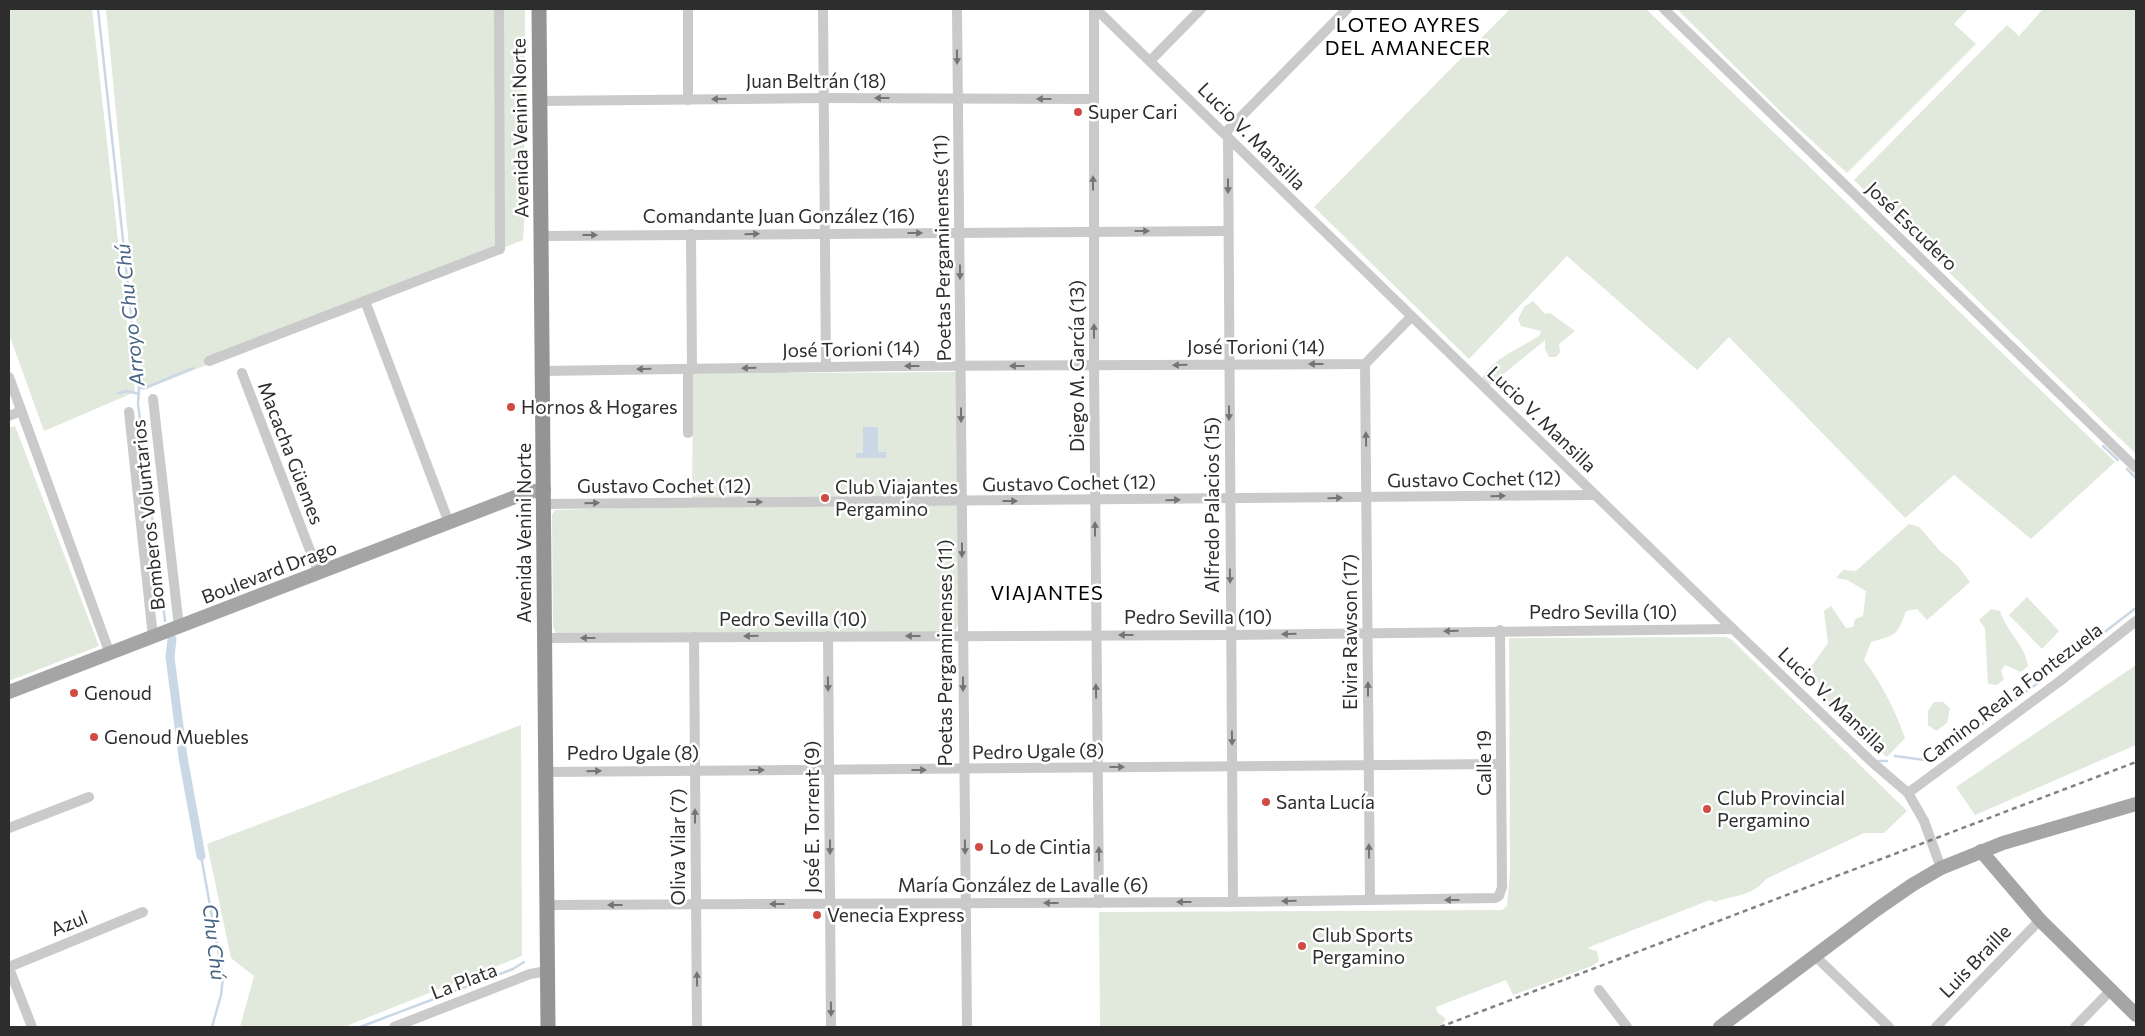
<svg xmlns="http://www.w3.org/2000/svg" width="2145" height="1036" font-family="Commissioner,sans-serif">
<rect width="100%" height="100%" fill="#fff"/>
<!-- green -->
<g fill="#e1e8dc">
<path d="M9 9H92L135 392 44 431 9 334Z"/>
<path d="M106 9H525L524 158 527 181 523 240 143 390Z"/>
<path d="M1510 9H1646L2115 462 2031 539 1954 475 1905 518 1729 337 1697 370 1567 256 1469 359 1314 207Z"/>
<path d="M1677 9H1968L1954 24 1976 44 1847 173 1784 115Z"/>
<path d="M2043 9H2136V454L1854 180 2007 25 2019 36Z"/>
<path d="M1533 301 1545 314 1550 313 1575 331 1559 344 1560 352 1556 357H1549L1545 349V340L1489 386 1482 378C1494 357 1519 349 1539 336L1541 331 1521 326 1518 319 1524 307Z"/>
<path d="M775 369 790 373 956 372 958 625 956 630 952 632 556 633 553 627 552 515 555 510 692 506 693 373Z"/>
<path d="M15 426 99 646 9 681V428Z"/>
<path d="M1909 524 1919 527 1940 551 1958 566 1970 582 1927 620 1917 609 1906 611C1897 636 1896 635 1871 642L1864 660C1882 684 1895 710 1905 738L1887 757 1844 719 1827 700 1811 667 1828 643 1824 611 1831 606 1846 628 1853 627 1855 619 1863 616 1866 591 1847 580 1836 578 1843 570 1856 571Z"/>
<path d="M2027 597 2059 631 2042 649 2009 615Z"/>
<path d="M1991 609 2000 611C2006 631 2025 645 2028 666L2021 672 2005 665 2001 671 2004 679 1997 685 1988 684 1985 628 1979 620Z"/>
<path d="M1725 637 1731 639 1907 811 1884 833H1864L1766 879C1753 896 1734 895 1715 902L1710 900 1587 948 1597 951 1599 961 1592 966 1513 995 1506 980 1436 1007 1437 1012 1446 1019 1441 1025 1434 1027H1100L1099 912 1502 910 1507 906 1510 870 1509 638Z"/>
<path d="M2136 665V745L1975 815 1956 787Z"/>
<path d="M1934 702H1943L1950 708 1947 723 1936 731 1928 725V711Z"/>
<path d="M521 725 522 956 344 1027H240L254 976 231 958 207 844Z"/>
</g>
<!-- water -->
<path fill="#cad8e6" d="M863 427H878V452H886V458H856V453H863Z"/>
<g fill="none" stroke-linecap="round" stroke-linejoin="round">
<!-- stream -->
<g stroke="#cad8e6" stroke-width="2.5">
<path d="M98 9 139 388 138 404 165 621"/>
<path d="M139 388H145L193 368"/>
<path d="M118 393 127 391 139 394"/>
<path d="M2103 446 2118 460"/>
<path d="M2127 469 2136 478"/>
<path d="M2060 666 2136 608"/>
<path d="M1895 756 1932 761 2050 674"/>
<path d="M1877 761H1887"/>
<path d="M201 856 223 977 221 995 212 1027"/>
<path d="M360 1027 513 969 524 962"/>
</g>
<!-- canal -->
<path stroke="#cad8e6" stroke-width="9" d="M172 639 170 657 183 757 201 856"/>
<!-- minor -->
<g stroke="#cacaca" stroke-width="10">
<path d="M823 9 826 367"/>
<path d="M957 9 967 1027"/>
<path d="M1094 9V366L1099 903"/>
<path d="M1096 9 1733 629 1873 763 1908 793 1924 821 1941 868"/>
<path d="M1664 9 2136 468"/>
<path d="M1150 61 1201 9"/>
<path d="M688 100V9"/>
<path d="M540 101 824 98 1093 99"/>
<path d="M1225 133 1347 9"/>
<path d="M1228 137 1233 902"/>
<path d="M691 234 692 369"/>
<path d="M541 236 1228 231"/>
<path d="M365 301 449 523"/>
<path d="M209 361 500 249 499 9"/>
<path d="M1365 364 1370 900"/>
<path d="M542 371 895 366 1365 364 1411 317"/>
<path d="M242 373 319 574"/>
<path d="M9 377 110 654"/>
<path d="M153 399 179 627"/>
<path d="M129 412 153 637"/>
<path d="M9 416 21 411"/>
<path d="M688 433V369"/>
<path d="M544 504 1595 495"/>
<path d="M828 636 831 1027"/>
<path d="M694 637 697 1027"/>
<path d="M545 638 1231 635 1733 629"/>
<path d="M545 772 1501 764"/>
<path d="M1908 793 2060 681 2136 621"/>
<path d="M9 828 89 797"/>
<path d="M547 905 1231 902 1495 898 1499 896 1502 887 1500 630"/>
<path d="M1815 956 1889 1027"/>
<path d="M9 967 143 912"/>
<path d="M9 968 32 1027"/>
<path d="M1599 990 1627 1027"/>
<path d="M394 1027 530 974 547 971"/>
<path d="M1936 1027 2040 920"/>
<path d="M2075 1027 2111 990"/>
</g>
<!-- major -->
<g stroke="#a5a5a5" stroke-width="14">
<path d="M9 692 528 492 544 490"/>
<path d="M1981 851 2040 920 2136 1015"/>
<path d="M1720 1027 1876 910 1912 885 1941 868 2003 843 2136 804"/>
</g>
<!-- highway -->
<path stroke="#949494" stroke-width="15" d="M539 9 548 1027"/>
<!-- rail -->
<path stroke="#828282" stroke-width="2.5" stroke-dasharray="5 4" stroke-linecap="butt" d="M1440 1027 2136 762"/>
</g>
<!-- one-way arrows -->
<defs><path id="oneway-solid" d="M-6-.8H1V-3.2L6.5 0L1 3.2V.8H-6Z" transform="scale(1.25)"/></defs>
<g fill="#747474">
<use href="#oneway-solid" transform="translate(957 57) rotate(89)"/>
<use href="#oneway-solid" transform="translate(882 98) rotate(-180)"/>
<use href="#oneway-solid" transform="translate(719 99) rotate(179)"/>
<use href="#oneway-solid" transform="translate(1044 99) rotate(-180)"/>
<use href="#oneway-solid" transform="translate(1093 183) rotate(-90)"/>
<use href="#oneway-solid" transform="translate(1228 186) rotate(90)"/>
<use href="#oneway-solid" transform="translate(1142 231)"/>
<use href="#oneway-solid" transform="translate(915 233)"/>
<use href="#oneway-solid" transform="translate(752 234) rotate(-1)"/>
<use href="#oneway-solid" transform="translate(590 235)"/>
<use href="#oneway-solid" transform="translate(960 272) rotate(90)"/>
<use href="#oneway-solid" transform="translate(1094 331) rotate(-90)"/>
<use href="#oneway-solid" transform="translate(1316 364) rotate(180)"/>
<use href="#oneway-solid" transform="translate(1180 365) rotate(179)"/>
<use href="#oneway-solid" transform="translate(912 366) rotate(180)"/>
<use href="#oneway-solid" transform="translate(1017 366) rotate(-180)"/>
<use href="#oneway-solid" transform="translate(749 368) rotate(179)"/>
<use href="#oneway-solid" transform="translate(644 369) rotate(179)"/>
<use href="#oneway-solid" transform="translate(1229 413) rotate(90)"/>
<use href="#oneway-solid" transform="translate(961 415) rotate(90)"/>
<use href="#oneway-solid" transform="translate(1366 439) rotate(-91)"/>
<use href="#oneway-solid" transform="translate(1498 496) rotate(-1)"/>
<use href="#oneway-solid" transform="translate(1335 498) rotate(-1)"/>
<use href="#oneway-solid" transform="translate(1173 500) rotate(-1)"/>
<use href="#oneway-solid" transform="translate(1010 501)"/>
<use href="#oneway-solid" transform="translate(755 502)"/>
<use href="#oneway-solid" transform="translate(592 503) rotate(-1)"/>
<use href="#oneway-solid" transform="translate(1095 529) rotate(-90)"/>
<use href="#oneway-solid" transform="translate(962 550) rotate(90)"/>
<use href="#oneway-solid" transform="translate(1230 576) rotate(89)"/>
<use href="#oneway-solid" transform="translate(1451 631) rotate(179)"/>
<use href="#oneway-solid" transform="translate(1289 634) rotate(179)"/>
<use href="#oneway-solid" transform="translate(1126 635) rotate(180)"/>
<use href="#oneway-solid" transform="translate(751 636) rotate(179)"/>
<use href="#oneway-solid" transform="translate(913 636) rotate(180)"/>
<use href="#oneway-solid" transform="translate(588 638) rotate(180)"/>
<use href="#oneway-solid" transform="translate(828 684) rotate(89)"/>
<use href="#oneway-solid" transform="translate(963 684) rotate(90)"/>
<use href="#oneway-solid" transform="translate(1368 689) rotate(-90)"/>
<use href="#oneway-solid" transform="translate(1096 691) rotate(-91)"/>
<use href="#oneway-solid" transform="translate(1232 738) rotate(89)"/>
<use href="#oneway-solid" transform="translate(1117 767)"/>
<use href="#oneway-solid" transform="translate(757 770)"/>
<use href="#oneway-solid" transform="translate(919 770)"/>
<use href="#oneway-solid" transform="translate(594 771) rotate(-1)"/>
<use href="#oneway-solid" transform="translate(695 816) rotate(-90)"/>
<use href="#oneway-solid" transform="translate(830 847) rotate(90)"/>
<use href="#oneway-solid" transform="translate(965 847) rotate(89)"/>
<use href="#oneway-solid" transform="translate(1369 851) rotate(-91)"/>
<use href="#oneway-solid" transform="translate(1099 854) rotate(-91)"/>
<use href="#oneway-solid" transform="translate(1452 900) rotate(180)"/>
<use href="#oneway-solid" transform="translate(1289 901) rotate(179)"/>
<use href="#oneway-solid" transform="translate(1184 902) rotate(180)"/>
<use href="#oneway-solid" transform="translate(1051 903) rotate(180)"/>
<use href="#oneway-solid" transform="translate(777 904) rotate(180)"/>
<use href="#oneway-solid" transform="translate(615 905) rotate(180)"/>
<use href="#oneway-solid" transform="translate(697 979) rotate(-91)"/>
<use href="#oneway-solid" transform="translate(831 1009) rotate(89)"/>
</g>
<!-- markers -->
<g fill="#cf4b43" stroke="#fff" stroke-width="2">
<circle cx="1078" cy="112" r="5"/>
<circle cx="511" cy="407" r="5"/>
<circle cx="825" cy="498" r="5"/>
<circle cx="74" cy="693" r="5"/>
<circle cx="94" cy="737" r="5"/>
<circle cx="1266" cy="802" r="5"/>
<circle cx="1707" cy="809" r="5"/>
<circle cx="979" cy="847" r="5"/>
<circle cx="817" cy="915" r="5"/>
<circle cx="1302" cy="946" r="5"/>
</g>
<g text-anchor="middle" stroke-width="5" stroke-linejoin="round" paint-order="stroke">
<!-- street labels -->
<g font-size="19" fill="#2d2d2d" stroke="#fff">
<text x="816" y="88">Juan Beltrán (18)</text>
<text transform="translate(520 128) rotate(-91)" y="7">Avenida Venini Norte</text>
<text transform="translate(1252 136) rotate(45)" y="7">Lucio V. Mansilla</text>
<text x="779" y="223">Comandante Juan González (16)</text>
<text transform="translate(1912 226) rotate(44)" y="7">José Escudero</text>
<text transform="translate(942 248) rotate(-91)" y="7">Poetas Pergaminenses (11)</text>
<text x="1256" y="354">José Torioni (14)</text>
<text transform="translate(851 349) rotate(-1)" y="7">José Torioni (14)</text>
<text transform="translate(1077 366) rotate(-90)" y="7">Diego M. García (13)</text>
<text transform="translate(1542 419) rotate(44)" y="7">Lucio V. Mansilla</text>
<text transform="translate(291 453) rotate(69)" y="7">Macacha Güemes</text>
<text transform="translate(1474 479) rotate(-1)" y="7">Gustavo Cochet (12)</text>
<text transform="translate(1069 483) rotate(-1)" y="7">Gustavo Cochet (12)</text>
<text x="664" y="493">Gustavo Cochet (12)</text>
<text transform="translate(1212 505) rotate(-90)" y="7">Alfredo Palacios (15)</text>
<text transform="translate(148 515) rotate(-96)" y="7">Bomberos Voluntarios</text>
<text transform="translate(524 533) rotate(-90)" y="7">Avenida Venini Norte</text>
<text transform="translate(269 572) rotate(-21)" y="7">Boulevard Drago</text>
<text x="1603" y="619">Pedro Sevilla (10)</text>
<text x="1198" y="624">Pedro Sevilla (10)</text>
<text x="793" y="626">Pedro Sevilla (10)</text>
<text transform="translate(1350 632) rotate(-90)" y="7">Elvira Rawson (17)</text>
<text transform="translate(945 653) rotate(-90)" y="7">Poetas Pergaminenses (11)</text>
<text transform="translate(2012 693) rotate(-37)" y="7">Camino Real a Fontezuela</text>
<text transform="translate(1833 700) rotate(44)" y="7">Lucio V. Mansilla</text>
<text transform="translate(1038 751) rotate(-1)" y="7">Pedro Ugale (8)</text>
<text x="633" y="760">Pedro Ugale (8)</text>
<text transform="translate(1484 763) rotate(-90)" y="7">Calle 19</text>
<text transform="translate(812 817) rotate(-90)" y="7">José E. Torrent (9)</text>
<text transform="translate(678 847) rotate(-90)" y="7">Oliva Vilar (7)</text>
<text x="1023" y="892">María González de Lavalle (6)</text>
<text transform="translate(69 923) rotate(-22)" y="7">Azul</text>
<text transform="translate(1975 961) rotate(-46)" y="7">Luis Braille</text>
<text transform="translate(464 981) rotate(-21)" y="7">La Plata</text>
</g>
<!-- poi labels -->
<g font-size="19" fill="#2d2d2d" stroke="#fff" text-anchor="start">
<text x="1088" y="119">Super Cari</text>
<text x="521" y="414">Hornos &amp; Hogares</text>
<text x="835" y="494">Club Viajantes<tspan x="835" dy="22">Pergamino</tspan></text>
<text x="84" y="700">Genoud</text>
<text x="104" y="744">Genoud Muebles</text>
<text x="1717" y="805">Club Provincial<tspan x="1717" dy="22">Pergamino</tspan></text>
<text x="1276" y="809">Santa Lucía</text>
<text x="989" y="854">Lo de Cintia</text>
<text x="827" y="922">Venecia Express</text>
<text x="1312" y="942">Club Sports<tspan x="1312" dy="22">Pergamino</tspan></text>
</g>
<!-- neighbourhood labels -->
<g font-size="20" letter-spacing="1" fill="#000" stroke="#fff">
<text x="1408" y="32">LOTEO AYRES<tspan x="1408" dy="23">DEL AMANECER</tspan></text>
<text x="1047" y="600">VIAJANTES</text>
</g>
<!-- water labels -->
<g font-size="20" font-style="italic" fill="#456384" stroke="#fff">
<text transform="translate(130 315) rotate(-96)" y="7">Arroyo Chu Chú</text>
<text transform="translate(214 942) rotate(83)" y="7">Chu Chú</text>
</g>
</g>
<!-- border -->
<rect width="2145" height="1036" fill="none" stroke="#2d2d2d" stroke-width="20"/>
</svg>
